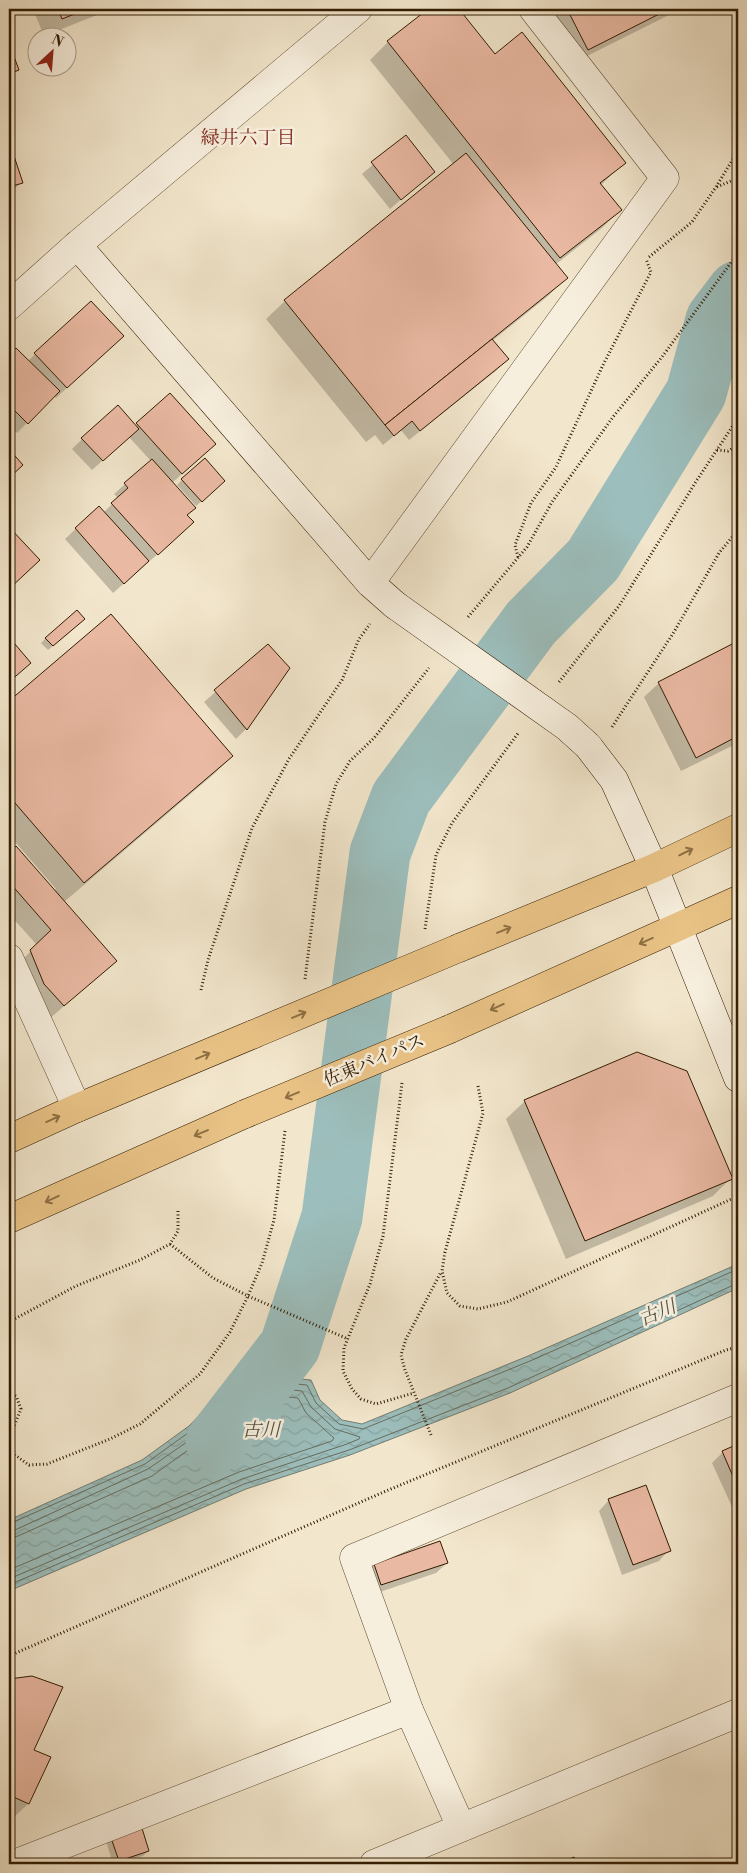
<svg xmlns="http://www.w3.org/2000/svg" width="747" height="1873" font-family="'Libre Bodoni','Noto Serif JP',serif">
<defs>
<pattern id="water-waves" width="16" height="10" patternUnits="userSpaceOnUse" patternTransform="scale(1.25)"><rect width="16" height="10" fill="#9cbebc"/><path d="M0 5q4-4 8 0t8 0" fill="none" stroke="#87a3a0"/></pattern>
</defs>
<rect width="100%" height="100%" fill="#f2e6cc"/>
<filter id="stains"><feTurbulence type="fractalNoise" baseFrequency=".004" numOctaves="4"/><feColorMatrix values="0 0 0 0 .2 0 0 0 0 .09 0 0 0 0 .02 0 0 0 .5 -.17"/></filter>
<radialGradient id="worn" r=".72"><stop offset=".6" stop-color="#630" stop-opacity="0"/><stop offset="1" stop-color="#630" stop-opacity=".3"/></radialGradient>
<!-- water -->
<path fill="url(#water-waves)" stroke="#727d71" d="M738 1264V1288L510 1393 350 1455 246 1489 9 1591V1520L142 1460 189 1426 240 1373 311 1380 320 1400 342 1420 362 1424 528 1356Z"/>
<!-- shadow -->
<g fill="#0003">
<path d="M33 9H112L44 36Z"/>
<path d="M430 9H458L495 55 624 163 600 186 620 210 602 228 555 265 566 278 548 296 492 341 507 359 497 370 409 440 401 430 383 445 375 435 366 442 266 319 285 301 454 165 370 60 388 42Z"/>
<path d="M546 9H677L673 13 573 63Z"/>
<path d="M9 47 17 70 9 79Z"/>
<path d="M405 137 434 171 390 209 362 174Z"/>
<path d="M9 145 21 182 9 195Z"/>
<path d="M91 302 112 346 56 398 54 395 17 433 9 425V357L16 350 28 361Z"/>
<path d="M170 395 204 454 172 483 186 516 182 533 113 593 65 539 99 507 104 512 118 498 114 494 151 461 129 437 92 470 72 449 82 439 135 426Z"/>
<path d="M182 480 219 486 196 506 177 485Z"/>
<path d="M9 529 38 560 9 588Z"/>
<path d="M110 615 232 756 214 774 64 902 100 975 48 1020 16 966 37 945 9 914V854L16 847 54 891 56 889 9 835V703Z"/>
<path d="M79 624 48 650 41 643 46 638Z"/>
<path d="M738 643V743L681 771 644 697 659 683Z"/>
<path d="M268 646 288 668 246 729 236 739 204 702Z"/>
<path d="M637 1054 731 1178 713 1196 566 1259 506 1119 525 1101Z"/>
<path d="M738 1445V1520L712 1463 723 1452Z"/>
<path d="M609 1500 669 1550 659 1561 622 1575 599 1511Z"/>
<path d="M439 1543 447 1563 436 1573 371 1595 364 1575 374 1565Z"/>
<path d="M12 1679 33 1750 49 1758 28 1804 13 1818 9 1816V1680Z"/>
<path d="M111 1836 148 1851 143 1856 113 1864 106 1841Z"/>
</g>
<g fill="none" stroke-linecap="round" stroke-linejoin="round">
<!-- shore -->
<g stroke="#676d5e" stroke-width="1">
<path d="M9 1524 145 1464 192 1430 242 1379 307 1385 316 1403 339 1424 363 1429 530 1361 738 1269"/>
<path d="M9 1531 15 1530 148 1469 197 1435 245 1385 302 1391 311 1407 335 1429 360 1437 359 1439 347 1444 242 1479 9 1579"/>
<path d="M9 1538 18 1536 152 1476 202 1440 247 1393 298 1398 306 1413 334 1438 332 1441 239 1472 9 1570"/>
<path d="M9 1585 244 1484 349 1450 508 1388 738 1283"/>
</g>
<!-- river -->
<path stroke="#9cbebc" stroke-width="61" d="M216 1442 290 1346 332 1217 380 853 401 798 531 623 593 560 696 393 716 320 738 291"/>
</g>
<!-- building -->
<g fill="#eab9a3" stroke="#321c00">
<path d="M58 9H87L62 19Z"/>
<path d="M428 9H459L495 54 522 32 626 163 600 183 622 210 560 258 387 41Z"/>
<path d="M567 9H669L588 50Z"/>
<path d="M9 43 19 70 9 74Z"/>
<path d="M406 135 435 172 401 200 371 162Z"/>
<path d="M9 141 23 183 9 187Z"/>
<path d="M466 153 568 278 385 425 284 300Z"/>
<path d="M91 301 124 336 67 388 34 353Z"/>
<path d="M492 339 509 359 420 431 412 421 394 436 385 425Z"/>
<path d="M16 348 60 391 28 424 9 405V355Z"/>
<path d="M170 393 216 444 182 474 136 423Z"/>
<path d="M118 405 139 429 103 461 81 438Z"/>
<path d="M9 449 23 465 9 478Z"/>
<path d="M205 458 225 481 202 502 181 479Z"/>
<path d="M152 459 196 508 187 515 194 522 158 555 111 503 128 488 124 483Z"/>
<path d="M99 506 149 561 124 584 75 528Z"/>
<path d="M9 527 40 560 9 589Z"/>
<path d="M77 610 85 619 53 646 45 638Z"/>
<path d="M111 614 233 756 84 883 9 796V701Z"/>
<path d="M9 637 31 663 9 682Z"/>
<path d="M738 641V736L696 758 658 682Z"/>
<path d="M268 644 290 668 247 730 214 690Z"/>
<path d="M16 846 117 961 64 1006 44 984 30 950 51 930 9 882V867L13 864 9 860V852Z"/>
<path d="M637 1052 687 1071 733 1179 585 1241 524 1100Z"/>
<path d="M738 1444V1488L722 1451Z"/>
<path d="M646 1485 671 1551 633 1565 608 1499Z"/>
<path d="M440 1541 448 1563 381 1585 374 1564Z"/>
<path d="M32 1676 63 1687 34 1750 51 1757 29 1804 9 1795V1679Z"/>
<path d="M141 1825 149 1851 119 1861 110 1835Z"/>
<path d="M574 1857 578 1864H558Z"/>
</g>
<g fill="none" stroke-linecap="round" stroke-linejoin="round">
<defs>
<g id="street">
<path d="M9 306 77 245 358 9"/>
<path d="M370 583 665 178 533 9"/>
<path d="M9 958 77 1108"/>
<path d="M461 1827 409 1710 354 1558 738 1398"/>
<path d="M14 1864 409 1710"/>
<path d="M374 1864 738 1713"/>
</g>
<g id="secondary">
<path d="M77 245 370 583 395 605"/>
<path d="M588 746 614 780 654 868 738 1078"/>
</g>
<g id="highway">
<path d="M459 948 654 868 738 828"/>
<path d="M450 1029 738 900"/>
<path d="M9 1139 77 1108 254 1034"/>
<path d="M9 1219 245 1114"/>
</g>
</defs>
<!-- street casing -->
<use href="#street" stroke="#624e33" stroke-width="29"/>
<!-- secondary casing -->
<use href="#secondary" stroke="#321c00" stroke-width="29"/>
<!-- highway casing -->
<use href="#highway" stroke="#321c00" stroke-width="29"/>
<!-- path -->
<g stroke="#321c00" stroke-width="3" stroke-dasharray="1 2.5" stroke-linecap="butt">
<path d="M717 187 738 178"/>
<path d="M649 257 692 222 716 187 738 151"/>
<path d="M717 450 728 451 738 445"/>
<path d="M518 557 515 545 531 503 556 467 603 365 651 272 646 259"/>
<path d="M468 617 527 547 552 502 613 417 662 357 738 253"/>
<path d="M559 682 619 606 697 480 738 418"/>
<path d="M612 727 674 632 719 553 738 530"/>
<path d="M425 929 436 855 452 823 519 732"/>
<path d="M305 979 325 822 336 784 350 761 374 738 429 668"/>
<path d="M201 990 208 960 252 828 289 759 342 680 359 639 370 624"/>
<path d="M402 1083 383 1236 370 1284 344 1348 343 1371 352 1389 361 1399 376 1404 414 1393"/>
<path d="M478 1086 483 1113 445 1252 442 1271 447 1293 460 1306 478 1309 507 1302 738 1196"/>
<path d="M170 1244 213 1278 248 1296 348 1339"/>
<path d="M9 1322 76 1286 140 1260 170 1244 178 1231V1211"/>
<path d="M9 1392 16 1396 21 1409 13 1429 11 1444 15 1455 29 1465 47 1464 110 1439 140 1424 200 1374 230 1332 248 1296 262 1263 274 1220 285 1131"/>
<path d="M431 1435 405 1370 401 1355 406 1339 441 1272"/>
<path d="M9 1656 386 1491 726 1350 738 1347"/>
</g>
<!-- street -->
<use href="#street" stroke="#f7efde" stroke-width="28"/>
<!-- secondary -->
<use href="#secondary" stroke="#f7efde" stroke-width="28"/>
<!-- highway -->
<use href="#highway" stroke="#e9c386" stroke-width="28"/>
<defs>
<path id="secondary-bridge" d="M395 605 567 727 588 746"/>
<g id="highway-bridge">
<path d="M254 1034 459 948"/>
<path d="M245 1114 450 1029"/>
</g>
</defs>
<!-- secondary-bridge casing -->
<use href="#secondary-bridge" stroke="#321c00" stroke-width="29" stroke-linecap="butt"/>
<!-- highway-bridge casing -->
<use href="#highway-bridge" stroke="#321c00" stroke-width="29" stroke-linecap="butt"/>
<!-- secondary-bridge -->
<use href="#secondary-bridge" stroke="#f7efde" stroke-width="28"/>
<!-- highway-bridge -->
<use href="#highway-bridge" stroke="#e9c386" stroke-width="28"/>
</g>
<!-- one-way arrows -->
<defs><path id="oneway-shaft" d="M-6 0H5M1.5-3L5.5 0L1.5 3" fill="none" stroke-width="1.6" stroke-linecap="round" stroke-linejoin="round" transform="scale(1.25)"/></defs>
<g stroke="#8e7043">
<use href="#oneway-shaft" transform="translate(686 852) rotate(-26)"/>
<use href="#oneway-shaft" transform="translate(504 930) rotate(-22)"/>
<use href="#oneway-shaft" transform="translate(646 941) rotate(156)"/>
<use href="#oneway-shaft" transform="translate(497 1007) rotate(156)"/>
<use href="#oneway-shaft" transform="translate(299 1015) rotate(-23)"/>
<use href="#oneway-shaft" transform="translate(203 1056) rotate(-23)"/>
<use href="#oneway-shaft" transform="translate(292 1095) rotate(157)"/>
<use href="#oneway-shaft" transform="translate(53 1119) rotate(-24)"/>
<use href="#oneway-shaft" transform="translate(201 1133) rotate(157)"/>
<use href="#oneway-shaft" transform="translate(52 1199) rotate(155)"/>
</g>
<g text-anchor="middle" stroke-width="5" stroke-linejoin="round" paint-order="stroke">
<!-- street labels -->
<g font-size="18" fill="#321c00" stroke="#f7efde">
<text transform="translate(374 1060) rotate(-23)" y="6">佐東バイパス</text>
</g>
<!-- neighbourhood labels -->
<g font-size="19" fill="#7a1f14" stroke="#f7efde">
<text x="248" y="144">緑井六丁目</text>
</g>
<!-- water labels -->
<g font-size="19" font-style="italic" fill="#575542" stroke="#f7efde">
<text transform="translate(657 1312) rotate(-23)" y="7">古川</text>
<text x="261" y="1436">古川</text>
</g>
</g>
<!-- margin -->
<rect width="747" height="1873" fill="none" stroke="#f2e6cc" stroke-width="30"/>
<rect x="10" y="10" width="727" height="1853" fill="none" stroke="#321c00" stroke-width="2.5"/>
<rect x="15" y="15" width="717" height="1843" fill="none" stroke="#321c00"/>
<!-- north arrow -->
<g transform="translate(52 52) rotate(26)"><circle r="24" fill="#f7efde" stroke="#a89b85"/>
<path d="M0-4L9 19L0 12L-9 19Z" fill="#8f2418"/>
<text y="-8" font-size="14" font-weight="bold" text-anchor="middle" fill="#321c00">N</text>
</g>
<rect width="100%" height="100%" filter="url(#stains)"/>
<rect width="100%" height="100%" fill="url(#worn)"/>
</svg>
